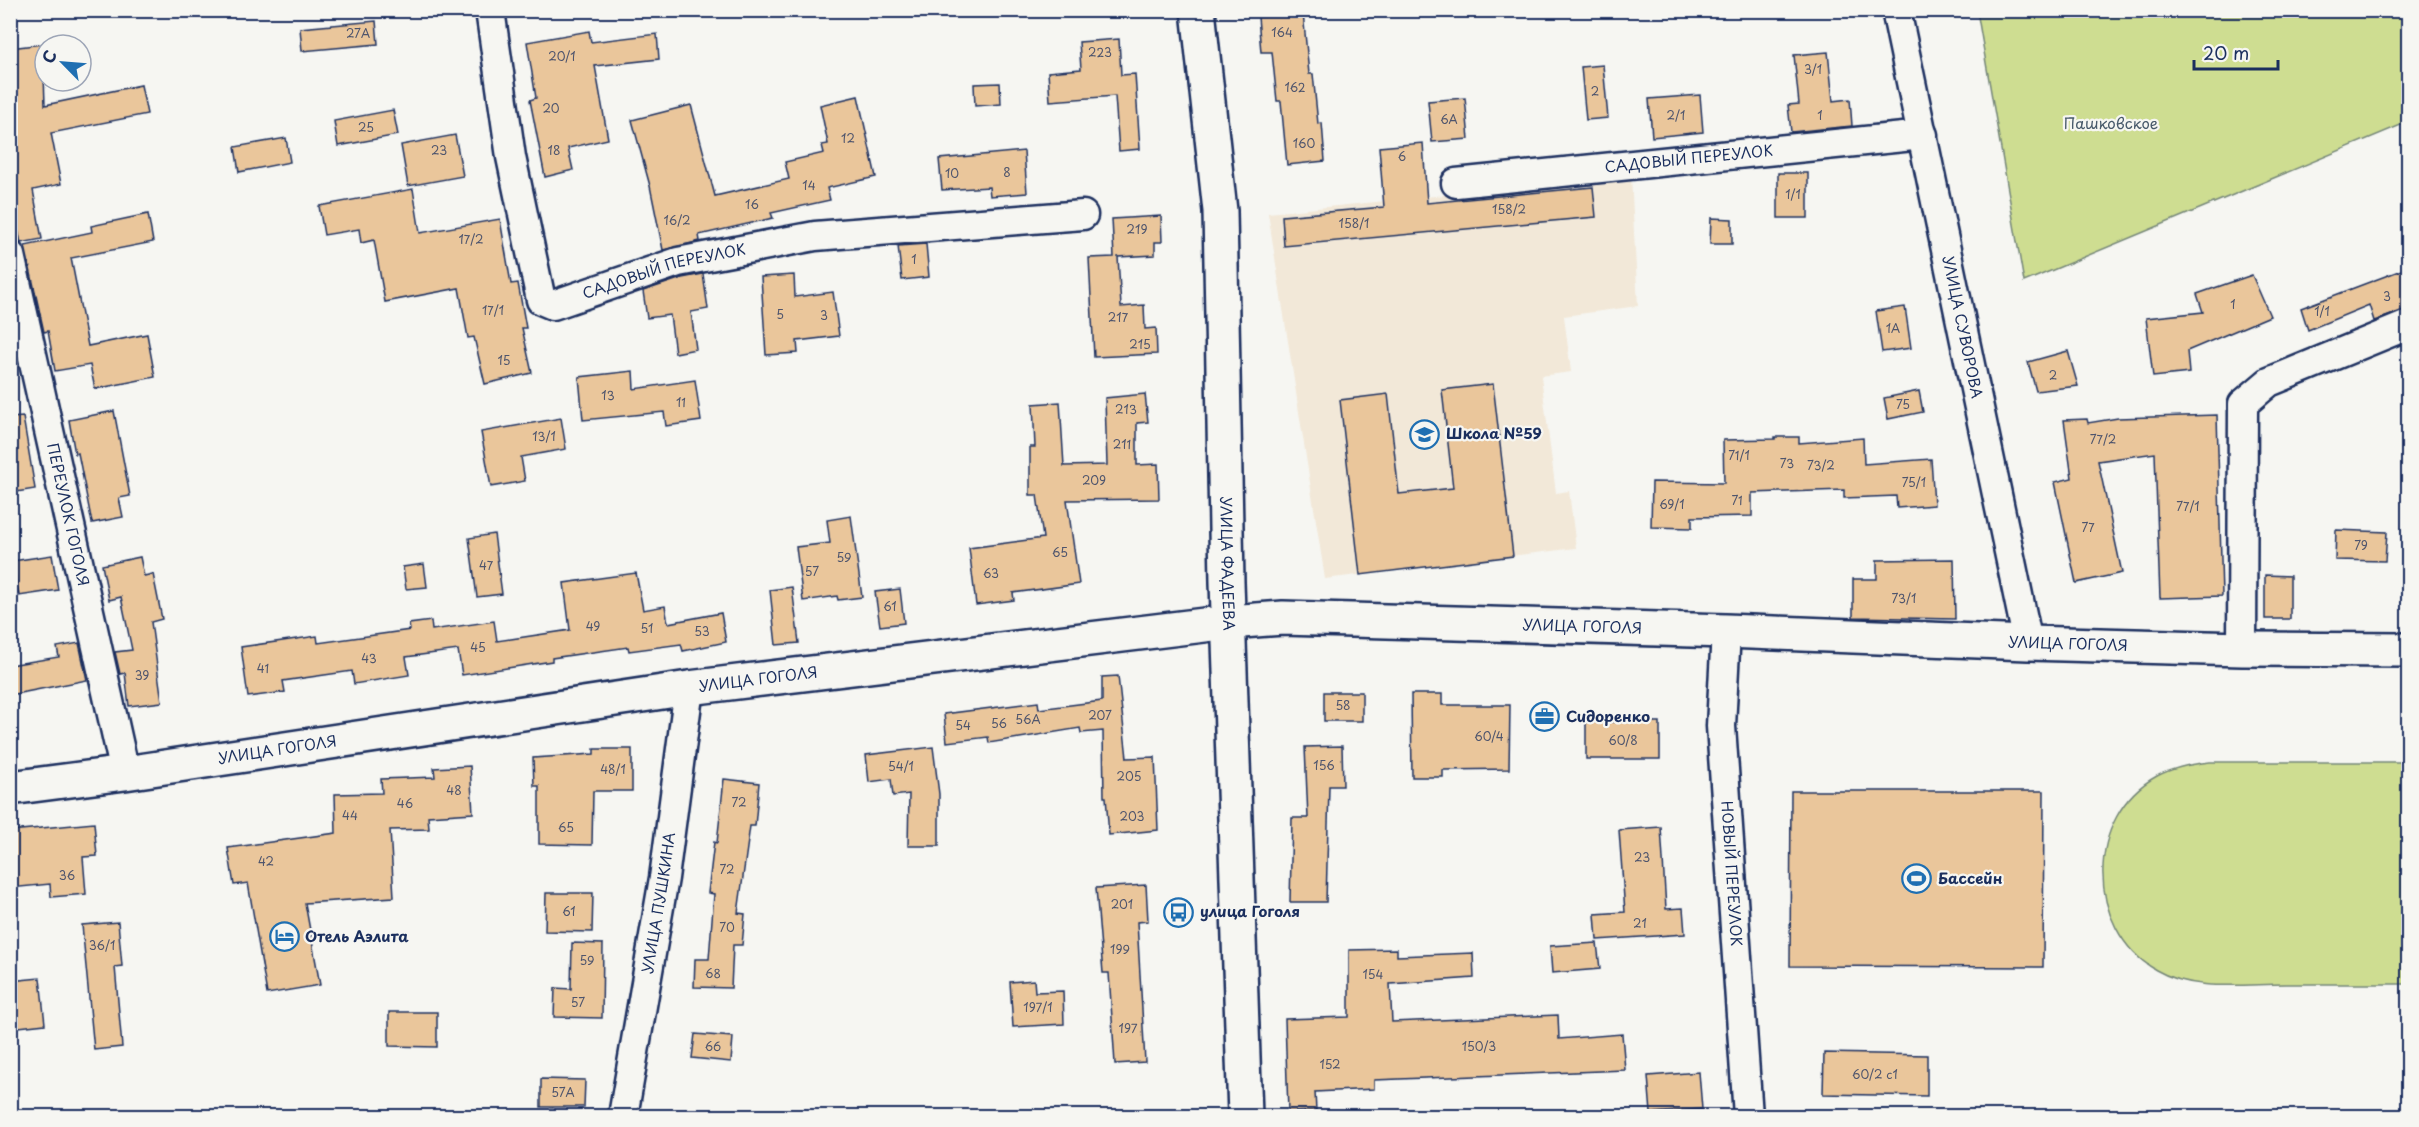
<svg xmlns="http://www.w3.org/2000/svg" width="2419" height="1127" font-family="'Playpen Sans',sans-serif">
<rect width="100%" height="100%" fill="#f6f6f2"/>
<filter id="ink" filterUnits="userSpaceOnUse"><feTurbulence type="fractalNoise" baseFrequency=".0167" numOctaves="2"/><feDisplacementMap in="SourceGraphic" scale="12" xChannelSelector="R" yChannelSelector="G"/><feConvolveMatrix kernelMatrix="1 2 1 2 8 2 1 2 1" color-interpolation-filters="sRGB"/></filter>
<g filter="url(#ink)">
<!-- built -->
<path fill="#f2e8d8" d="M1631 176 1638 306 1564 316 1571 372 1541 376 1556 493 1569 491 1576 548 1325 579 1268 213Z"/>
<!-- green -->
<g fill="#cedd91" stroke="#748678" stroke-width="1.5">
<path d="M1977 11H2408V122L2024 282Z"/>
<path d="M2210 762H2408V984C2367 984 2326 984 2285 984 2244 984 2193 992 2156 970 2085 929 2085 815 2157 776 2174 767 2191 764 2210 762Z"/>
</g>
<!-- building -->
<g fill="#eac69b" stroke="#1b2f5e" stroke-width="1.5">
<path d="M1303 13 1309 74H1313L1318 124 1322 123 1325 161 1287 165 1281 101H1277L1272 52H1261L1258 17Z"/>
<path d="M376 21 378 44 302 51 300 28Z"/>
<path d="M589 31 591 42 657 34 659 59 595 66 608 139 568 148 573 170 545 177 530 100 536 98 527 42Z"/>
<path d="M1119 39 1121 75 1135 74 1140 149 1119 151 1115 96 1050 101 1048 72 1081 69 1079 42Z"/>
<path d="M43 44 45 105 141 85 147 114 51 133 61 184 33 190 42 239 21 243 10 195V132L19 131 10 89V48Z"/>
<path d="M1828 52 1833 101 1850 99 1852 126 1791 132 1788 105 1799 104 1794 55Z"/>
<path d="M1603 65 1608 118 1586 120 1581 67Z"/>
<path d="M1000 83 1001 104 975 106 974 84Z"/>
<path d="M1700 95 1703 132 1652 137 1649 99Z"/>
<path d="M858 96 876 177 827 188 830 200 771 213 773 218 699 235 700 241 663 250 650 186 632 120 691 105 715 196 789 179 785 162 824 153 822 145 828 144 820 105Z"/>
<path d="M1465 98 1469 139 1432 142 1428 101Z"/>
<path d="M393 110 398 135 338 146 334 121Z"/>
<path d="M455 135 463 176 408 186 401 145Z"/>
<path d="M286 138 290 162 239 172 235 147Z"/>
<path d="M1423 143 1427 203 1593 187 1596 217 1284 246 1282 216 1384 207 1379 147Z"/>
<path d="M1024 151 1027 193 990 196 989 187 942 190 939 159Z"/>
<rect x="1778" y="173" width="30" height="45"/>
<path d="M413 189 420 233 500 219 511 284 518 283 526 328H522L532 373 485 384 474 337 468 338 459 288 385 302 374 240 361 243 359 229 324 235 319 206Z"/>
<path d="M148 214 153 242 71 258 88 346 147 334 155 377 95 389 90 365 55 371 48 331 44 332 25 246 92 232 91 226Z"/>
<path d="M1161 216 1162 242H1155V255L1118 257 1121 307 1144 305 1145 329 1156 328 1157 354 1094 357 1089 258 1114 257 1112 219Z"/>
<path d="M1711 218 1732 219V244H1710Z"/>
<path d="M926 244 929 277 902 280 898 246Z"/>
<path d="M2404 269 2409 284V309L2374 321 2369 305 2308 330 2301 308Z"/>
<path d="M703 274 708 309 691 312 696 349 675 353 670 315 647 318 643 291 682 278Z"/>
<path d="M794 275 795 297 833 292 839 336 797 341 798 353 766 355 761 277Z"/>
<path d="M2252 275 2270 316 2187 351 2189 373 2153 377 2146 318 2203 312 2197 294Z"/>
<path d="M1905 307 1911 348 1882 352 1876 311Z"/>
<path d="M2068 351 2078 386 2036 391 2028 362Z"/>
<path d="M633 371 634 389 695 380 701 421 666 426 664 412 583 420 579 377Z"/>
<path d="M1493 384 1513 556 1360 575 1340 400 1388 394 1399 494 1453 488 1442 390Z"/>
<path d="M1919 391 1923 412 1888 419 1884 398Z"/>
<path d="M1145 394 1148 422 1137 423V465L1158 464 1159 499 1067 500 1079 584 1013 593 1014 600 976 605 969 548 1043 538 1037 495H1030V447H1035L1033 404 1060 402 1064 466 1107 465 1105 398Z"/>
<path d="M114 411 130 496 119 498 123 517 92 523 78 453 75 454 69 420Z"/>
<path d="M2217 415 2222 596 2160 598 2155 453 2098 461 2122 573 2076 583 2055 482 2072 478 2064 420 2087 419 2088 423 2118 418Z"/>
<path d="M23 417 35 489 10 493V418Z"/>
<path d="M561 418 566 449 521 457 525 481 491 487 481 432Z"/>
<path d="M1775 437H1799V443L1863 438 1864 464 1931 459 1934 505 1897 508 1896 496 1844 498V490L1752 493V516L1692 517V528L1651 527 1652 482 1724 483 1723 440 1775 439Z"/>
<path d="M851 516 862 597 838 600 837 596 803 601 796 547 830 543 827 520Z"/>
<path d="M2336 530 2387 532 2385 561 2335 560Z"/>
<path d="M494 534 502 594 477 597 469 538Z"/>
<path d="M52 555 58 590 19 596 13 561Z"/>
<path d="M140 557 144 576 153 574 162 619 151 622 162 702 129 706 125 673 120 674 115 652 132 650 121 597 109 600 102 565Z"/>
<path d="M1954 559 1955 619 1853 617V579H1877V560Z"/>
<path d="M424 564 427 587 406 589 403 567Z"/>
<path d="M636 573 643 610 665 606 668 623 721 613 726 642 683 651 681 644 629 651 628 647 552 658V661L462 675 458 650 406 657 409 675 354 684 352 671 283 681 285 692 248 697 241 647 317 636 318 643 410 630 409 624 431 621 432 630 494 621 497 641 570 630 564 583Z"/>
<path d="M2265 575 2290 576V619H2265Z"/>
<path d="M792 587 799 643 776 645 770 590Z"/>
<path d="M900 589 904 623 880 626 875 592Z"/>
<path d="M79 643 87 680 10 695V665L59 657 57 647Z"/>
<path d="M1118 676 1127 758 1155 757 1158 830 1109 835 1106 797H1104L1103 731 1081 733 1080 728 989 743 988 737 947 742 944 714 1038 702 1039 709 1102 701V677Z"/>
<rect x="1324" y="692" width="38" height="29"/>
<path d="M1411 694H1442V705H1510L1509 769 1443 770V777H1412Z"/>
<rect x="1586" y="722" width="74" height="37"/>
<path d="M1342 746 1343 786H1329L1326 902H1290L1292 818H1308L1305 747Z"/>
<path d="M933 747 939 794V846H908L909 794 893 796 891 779 869 782 866 755Z"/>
<path d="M594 749H632V791H593L592 845 539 844V786H534L533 758 594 754Z"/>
<path d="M470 766 473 813 428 816 429 829 390 830 394 897 305 903 320 985 267 994 248 883 234 885 228 848 336 833 335 794 382 793 381 779 435 777 434 768Z"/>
<path d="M724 779 759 783 755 826H750L738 913 745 914 742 945H733L731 988 694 987 695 959H709L714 894 708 893 714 842 717 843Z"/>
<path d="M1791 791H2044L2043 967 1790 966Z"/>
<path d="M94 823 97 856 83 857 86 894 51 897 50 884 10 888V831Z"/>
<path d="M1661 827 1666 909 1683 908 1685 934 1597 940 1595 914 1625 912 1619 830Z"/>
<path d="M1146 885 1148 921 1137 922 1145 1062 1115 1064 1109 973H1103L1096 888Z"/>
<path d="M546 893H593L592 932 545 931Z"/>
<path d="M118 922 122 966 115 967 122 1047 94 1050 82 925Z"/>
<path d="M572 943 603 944 602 1018 554 1017 555 988 571 989Z"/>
<path d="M1597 943 1600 969 1552 973 1550 946Z"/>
<path d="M1397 949V956L1473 953 1474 978 1390 984 1392 1022 1558 1015 1559 1039 1622 1034 1625 1070 1374 1080V1089L1315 1092 1316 1111 1288 1112 1285 1019 1349 1017V950Z"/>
<path d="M40 978 45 1024 10 1028V981Z"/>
<path d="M1034 980 1035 992 1063 991 1064 1024 1013 1027 1010 982Z"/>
<path d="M389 1012H437V1047L389 1046Z"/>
<path d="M695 1034 733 1037 731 1062 692 1058Z"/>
<path d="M1824 1053 1927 1055V1096L1823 1094Z"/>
<path d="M1699 1072 1702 1109 1651 1113 1648 1076Z"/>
<path d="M541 1079 585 1080 584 1107H541Z"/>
</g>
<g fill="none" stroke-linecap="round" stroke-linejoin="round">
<defs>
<g id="street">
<path id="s1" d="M490 10 511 157 541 300 553 305 678 262 815 236 1083 215"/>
<path id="s2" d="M1896 10 2028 643"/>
<path id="s3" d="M1456 183 1923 135"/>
<path id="s4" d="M10 255 125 773"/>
<path id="s5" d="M1726 631 1721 726 1748 1116"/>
<path d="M2242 649 2243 404 2269 382 2408 325"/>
<path id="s6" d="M623 1116 664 878 689 688"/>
</g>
<g id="secondary">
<path id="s7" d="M1198 10 1220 211 1227 582 1245 1116"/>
<path id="s8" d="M10 788 125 773 689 688 1229 622 1283 618 1726 631 2028 643 2242 649 2408 650"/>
</g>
</defs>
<!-- street casing -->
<use href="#street" stroke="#1b2f5e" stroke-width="33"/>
<!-- secondary casing -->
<use href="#secondary" stroke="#1b2f5e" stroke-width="38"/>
<!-- street -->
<use href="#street" stroke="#f6f6f2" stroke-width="28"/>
<!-- secondary -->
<use href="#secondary" stroke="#f6f6f2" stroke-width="33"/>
</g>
</g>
<!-- icons -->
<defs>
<symbol id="school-ring" viewBox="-11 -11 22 22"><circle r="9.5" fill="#f6f6f2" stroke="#1f6fb2" stroke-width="1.5"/><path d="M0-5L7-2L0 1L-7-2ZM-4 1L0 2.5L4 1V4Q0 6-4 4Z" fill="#1f6fb2"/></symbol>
<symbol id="office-ring" viewBox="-11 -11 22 22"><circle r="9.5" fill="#f6f6f2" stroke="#1f6fb2" stroke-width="1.5"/><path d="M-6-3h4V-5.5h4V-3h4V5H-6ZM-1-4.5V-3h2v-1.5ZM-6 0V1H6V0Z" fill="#1f6fb2"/></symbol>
<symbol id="stadium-ring" viewBox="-11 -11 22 22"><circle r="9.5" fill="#f6f6f2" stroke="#1f6fb2" stroke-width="1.5"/><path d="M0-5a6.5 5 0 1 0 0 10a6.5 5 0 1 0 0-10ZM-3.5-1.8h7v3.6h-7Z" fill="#1f6fb2"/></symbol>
<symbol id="bus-ring" viewBox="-11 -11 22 22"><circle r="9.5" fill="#f6f6f2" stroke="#1f6fb2" stroke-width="1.5"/><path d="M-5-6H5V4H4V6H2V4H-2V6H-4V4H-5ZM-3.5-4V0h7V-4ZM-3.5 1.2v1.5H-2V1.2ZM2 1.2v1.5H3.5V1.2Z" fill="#1f6fb2"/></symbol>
<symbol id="hotel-ring" viewBox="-11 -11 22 22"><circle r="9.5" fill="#f6f6f2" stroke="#1f6fb2" stroke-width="1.5"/><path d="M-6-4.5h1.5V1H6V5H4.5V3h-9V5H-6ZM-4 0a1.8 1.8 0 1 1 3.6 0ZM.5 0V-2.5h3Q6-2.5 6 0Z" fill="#1f6fb2"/></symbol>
</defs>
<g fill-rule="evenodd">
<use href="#school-ring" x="1408" y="418" width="33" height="33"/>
<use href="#office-ring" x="1528" y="700" width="33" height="33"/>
<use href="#stadium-ring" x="1900" y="862" width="33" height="33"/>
<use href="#bus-ring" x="1162" y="896" width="33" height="33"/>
<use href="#hotel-ring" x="268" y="920" width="33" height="33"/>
</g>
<g text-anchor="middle" stroke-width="4.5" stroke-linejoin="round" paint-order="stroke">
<!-- number labels -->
<g font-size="12" fill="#4f556d">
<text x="1282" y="37">164</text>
<text x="358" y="38">27А</text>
<text x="1100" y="57">223</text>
<text x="562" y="61">20/1</text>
<text x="1813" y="74">3/1</text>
<text x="1295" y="92">162</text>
<text x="1595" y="96">2</text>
<text x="551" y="113">20</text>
<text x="1676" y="120">2/1</text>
<text x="1820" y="120">1</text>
<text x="1449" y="124">6А</text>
<text x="366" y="132">25</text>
<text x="848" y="143">12</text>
<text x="1304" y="148">160</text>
<text x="439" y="155">23</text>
<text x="554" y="155">18</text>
<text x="1402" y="161">6</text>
<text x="1007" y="177">8</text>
<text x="952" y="178">10</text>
<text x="809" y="190">14</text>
<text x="1793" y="199">1/1</text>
<text x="752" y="209">16</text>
<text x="1509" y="214">158/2</text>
<text x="677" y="225">16/2</text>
<text x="1354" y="228">158/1</text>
<text x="1137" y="234">219</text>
<text x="471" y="244">17/2</text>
<text x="914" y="264">1</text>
<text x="2387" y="301">3</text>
<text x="2233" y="309">1</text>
<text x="493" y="315">17/1</text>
<text x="2322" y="316">1/1</text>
<text x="780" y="319">5</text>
<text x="824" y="320">3</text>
<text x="1118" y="322">217</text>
<text x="1893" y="333">1А</text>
<text x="1140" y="349">215</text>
<text x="504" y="365">15</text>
<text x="2053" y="380">2</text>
<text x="608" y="400">13</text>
<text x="681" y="407">11</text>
<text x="1903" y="409">75</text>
<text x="1126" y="414">213</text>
<text x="544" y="441">13/1</text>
<text x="2103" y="444">77/2</text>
<text x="1122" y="449">211</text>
<text x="1739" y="460">71/1</text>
<text x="1787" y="468">73</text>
<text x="1821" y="470">73/2</text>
<text x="1094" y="485">209</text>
<text x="1914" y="487">75/1</text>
<text x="1737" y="505">71</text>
<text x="1672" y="509">69/1</text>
<text x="2188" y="511">77/1</text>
<text x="2088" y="532">77</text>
<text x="2361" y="550">79</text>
<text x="1060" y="557">65</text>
<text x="844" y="562">59</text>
<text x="486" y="570">47</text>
<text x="812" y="576">57</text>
<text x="991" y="578">63</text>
<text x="1904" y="603">73/1</text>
<text x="890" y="611">61</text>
<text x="593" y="631">49</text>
<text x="647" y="633">51</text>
<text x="702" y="636">53</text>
<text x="478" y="652">45</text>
<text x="369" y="663">43</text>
<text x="263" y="673">41</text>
<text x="142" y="680">39</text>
<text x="1343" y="710">58</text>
<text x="1100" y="720">207</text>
<text x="1028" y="724">56А</text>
<text x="999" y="728">56</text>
<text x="963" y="730">54</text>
<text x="1489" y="741">60/4</text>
<text x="1623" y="745">60/8</text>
<text x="1324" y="770">156</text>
<text x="901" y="771">54/1</text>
<text x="613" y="774">48/1</text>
<text x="1129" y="781">205</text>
<text x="454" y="795">48</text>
<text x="739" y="807">72</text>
<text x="405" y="808">46</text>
<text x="350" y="820">44</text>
<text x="1132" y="821">203</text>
<text x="566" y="832">65</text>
<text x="1642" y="862">23</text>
<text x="266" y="866">42</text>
<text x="727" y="874">72</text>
<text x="67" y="880">36</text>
<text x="1122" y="909">201</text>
<text x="569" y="916">61</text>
<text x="1640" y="928">21</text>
<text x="727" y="932">70</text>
<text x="102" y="950">36/1</text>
<text x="1120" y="954">199</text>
<text x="587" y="965">59</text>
<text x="713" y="978">68</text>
<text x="1373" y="979">154</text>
<text x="578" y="1007">57</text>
<text x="1038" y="1012">197/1</text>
<text x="1128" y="1033">197</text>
<text x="713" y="1051">66</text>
<text x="1479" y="1051">150/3</text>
<text x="1330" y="1069">152</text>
<text x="1875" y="1079">60/2 с1</text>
<text x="563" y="1097">57А</text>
</g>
<!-- park labels -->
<g font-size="15" fill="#485a6b" stroke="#f6f6f2">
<text x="2111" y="129">Пашковское</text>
</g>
<!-- street labels -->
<g font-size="15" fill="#1b2f5e" stroke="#f6f6f2">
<text dy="5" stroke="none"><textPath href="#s3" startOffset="234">САДОВЫЙ ПЕРЕУЛОК</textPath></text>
<text dy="5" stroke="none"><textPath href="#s1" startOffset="424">САДОВЫЙ ПЕРЕУЛОК</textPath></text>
<text dy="5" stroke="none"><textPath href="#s2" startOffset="324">УЛИЦА СУВОРОВА</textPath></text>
<text dy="5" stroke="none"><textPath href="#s4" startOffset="266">ПЕРЕУЛОК ГОГОЛЯ</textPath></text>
<text dy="5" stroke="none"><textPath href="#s7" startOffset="555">УЛИЦА ФАДЕЕВА</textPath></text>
<text dy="5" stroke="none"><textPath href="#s8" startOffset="1584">УЛИЦА ГОГОЛЯ</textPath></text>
<text dy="5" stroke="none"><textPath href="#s8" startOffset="2070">УЛИЦА ГОГОЛЯ</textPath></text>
<text dy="5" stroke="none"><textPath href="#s8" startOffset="756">УЛИЦА ГОГОЛЯ</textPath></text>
<text dy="5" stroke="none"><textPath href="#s8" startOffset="270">УЛИЦА ГОГОЛЯ</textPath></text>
<text dy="5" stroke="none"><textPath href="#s5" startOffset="243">НОВЫЙ ПЕРЕУЛОК</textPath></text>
<text dy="5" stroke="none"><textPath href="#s6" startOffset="216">УЛИЦА ПУШКИНА</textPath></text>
</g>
<!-- poi labels -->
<g font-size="15" font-weight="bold" fill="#1b2f5e" stroke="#f6f6f2" text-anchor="start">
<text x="1446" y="439">Школа №59</text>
<text x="1566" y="722">Сидоренко</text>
<text x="1938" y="884">Бассейн</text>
<text x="1200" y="917">улица Гоголя</text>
<text x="305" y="942">Отель Аэлита</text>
</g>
</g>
<!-- margin -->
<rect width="2419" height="1127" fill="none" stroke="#f6f6f2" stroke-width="36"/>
<rect x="18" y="18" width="2383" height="1091" fill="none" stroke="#1b2f5e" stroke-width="2" filter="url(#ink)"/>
<!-- north arrow -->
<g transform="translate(63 63) rotate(295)"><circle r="28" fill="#f6f6f2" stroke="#9ea6b7" stroke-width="1.5"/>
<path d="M0-4.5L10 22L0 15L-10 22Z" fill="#1f6fb2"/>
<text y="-9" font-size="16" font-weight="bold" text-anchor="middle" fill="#1b2f5e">С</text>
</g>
<!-- scale -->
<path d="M2194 60v9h84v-9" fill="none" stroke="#1b2f5e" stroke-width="3"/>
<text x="2203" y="60" font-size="18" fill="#1b2f5e" stroke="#f6f6f2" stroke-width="4.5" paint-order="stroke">20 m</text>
</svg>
